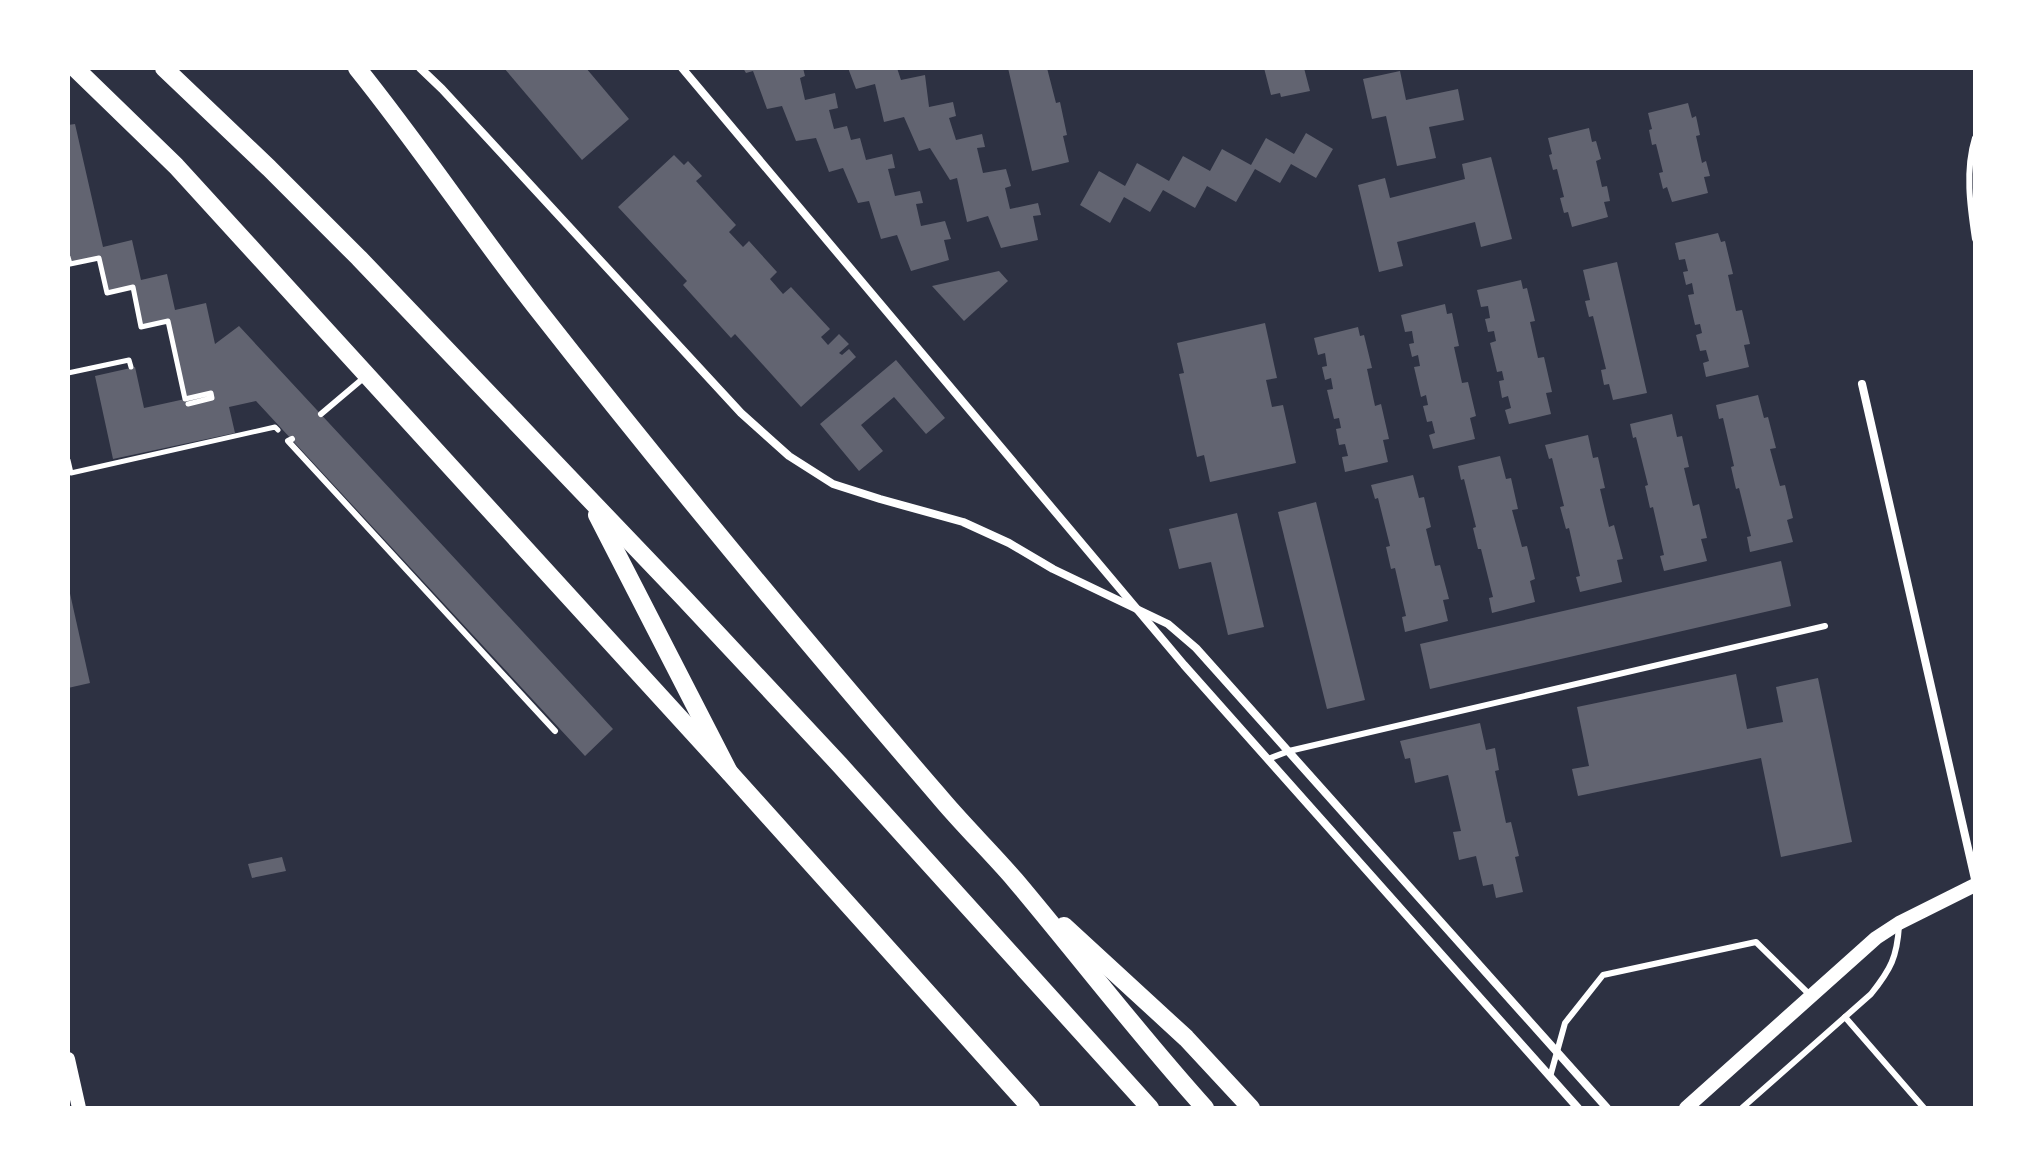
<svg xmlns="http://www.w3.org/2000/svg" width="2043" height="1176" font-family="Montserrat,sans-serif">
<rect width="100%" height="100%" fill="#2d3142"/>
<!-- building -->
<g fill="#626471">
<path d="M504 68H586L629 119 582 160Z"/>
<path d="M743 68H803L805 76 800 78 805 100 835 93 838 108 829 110 834 129 847 126 851 140 860 138 866 160 892 154 895 168 888 169 895 196 920 191 923 203 916 204 921 226 945 221 951 239 944 240 949 260 911 271 897 235 881 239 869 201 858 203 843 168 829 172 816 138 796 141 782 106 767 109 753 71 746 73Z"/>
<path d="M848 68H897L901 80 925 75 929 107 953 102 956 116 949 118 956 140 982 134 985 147 977 148 983 173 1006 169 1011 186 1005 188 1010 209 1038 203 1041 215 1033 216 1038 240 1001 248 988 216 967 222 957 178 950 180 930 148 919 151 904 117 884 122 875 84 856 89Z"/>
<path d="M1008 68H1047L1056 103 1060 102 1067 135 1063 136 1069 162 1032 171Z"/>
<path d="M1264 68H1304L1310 91 1281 97 1280 93 1271 95Z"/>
<path d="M1400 71 1406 100 1458 89 1464 120 1429 127 1436 158 1397 166 1386 116 1372 119 1363 79Z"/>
<path d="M1688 103 1692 118 1696 116 1700 135 1696 136 1702 163 1706 161 1710 176 1704 177 1708 193 1672 202 1667 187 1663 189 1659 173 1663 172 1656 144 1652 145 1649 130 1652 129 1648 113Z"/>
<path d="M75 124 103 247 132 240 141 280 167 274 175 310 206 303 215 344 239 326 613 729 585 756 256 401 229 407 235 433 113 459 95 376 135 367 144 408 185 399 168 321 141 327 133 287 107 293 99 258 70 264 68 257V125Z"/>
<path d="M1589 128 1592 142 1596 141 1601 159 1596 161 1602 187 1607 186 1610 201 1604 202 1608 217 1572 227 1568 212 1564 213 1560 198 1564 197 1557 169 1553 170 1549 155 1552 154 1548 138Z"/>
<path d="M1306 133 1333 149 1316 178 1291 164 1280 183 1255 169 1236 202 1207 186 1195 208 1163 190 1150 212 1124 197 1110 223 1080 205 1099 171 1125 186 1137 163 1169 181 1183 156 1210 171 1222 149 1251 165 1266 138 1294 154Z"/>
<path d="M674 155 684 165 688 161 702 176 696 181 736 225 729 232 743 247 749 241 777 272 770 279 783 294 791 287 830 329 821 337 828 345 839 334 849 344 839 353 842 355 849 349 856 357 801 407 735 334 731 338 683 285 687 281 618 207Z"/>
<path d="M1491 157 1512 239 1481 247 1475 222 1397 242 1403 266 1379 272 1358 185 1385 178 1390 198 1465 179 1462 164Z"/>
<path d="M1718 233 1721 242 1725 241 1733 274 1728 275 1736 311 1742 310 1750 344 1744 345 1749 367 1706 377 1703 363 1709 361 1706 350 1700 351 1696 335 1702 333 1700 324 1695 325 1688 295 1694 294 1692 283 1686 285 1683 272 1688 271 1685 259 1679 260 1675 243Z"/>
<path d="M1617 262 1647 393 1613 400 1609 384 1604 385 1601 370 1606 369 1593 316 1589 317 1585 301 1590 300 1583 270Z"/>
<path d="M999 271 1008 281 964 321 932 286Z"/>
<path d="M1521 280 1523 289 1527 288 1535 321 1530 322 1538 358 1544 357 1552 392 1546 393 1551 414 1509 424 1505 410 1511 408 1508 396 1502 398 1499 381 1504 380 1502 371 1497 372 1490 343 1496 341 1494 331 1488 332 1485 319 1490 318 1488 306 1481 307 1477 290Z"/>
<path d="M1445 304 1447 314 1452 313 1459 346 1454 347 1462 383 1468 382 1476 416 1470 418 1475 439 1433 449 1429 435 1435 433 1432 421 1427 422 1423 406 1428 405 1426 395 1421 397 1414 367 1420 366 1418 355 1412 357 1409 344 1414 343 1412 331 1405 332 1401 315Z"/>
<path d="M1265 323 1277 378 1266 380 1272 407 1283 405 1296 463 1210 482 1204 455 1197 457 1179 374 1184 373 1177 343Z"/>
<path d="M1358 327 1360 336 1364 335 1372 368 1367 369 1375 406 1381 404 1389 439 1383 440 1388 462 1345 472 1342 457 1348 456 1345 444 1339 445 1336 429 1341 428 1339 418 1334 419 1327 390 1333 389 1331 378 1325 380 1322 367 1327 366 1325 353 1318 355 1314 338Z"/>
<path d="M896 360 945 418 926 434 894 397 861 425 883 451 859 471 820 424Z"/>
<path d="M1758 395 1764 418 1768 417 1776 448 1770 449 1780 486 1785 485 1793 518 1787 520 1793 542 1750 552 1747 537 1751 536 1739 488 1736 489 1731 467 1734 466 1723 418 1719 419 1716 405Z"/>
<path d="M1672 414 1677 437 1682 436 1689 467 1684 468 1693 506 1699 504 1707 538 1701 539 1707 561 1664 571 1660 556 1664 555 1653 507 1650 508 1645 486 1648 485 1636 437 1633 438 1630 424Z"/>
<path d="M1588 435 1593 458 1598 457 1605 488 1600 489 1609 527 1614 525 1623 559 1617 560 1622 582 1580 592 1576 577 1580 576 1569 528 1566 529 1560 507 1564 506 1552 458 1549 459 1545 445Z"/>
<path d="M1500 456 1506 479 1511 478 1518 509 1512 510 1522 547 1527 546 1535 579 1530 581 1535 602 1492 613 1489 598 1493 597 1481 549H1478L1473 528 1476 527 1464 479 1461 480 1458 466Z"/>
<path d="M1413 475 1419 498 1424 497 1431 527 1426 529 1435 566 1440 565 1449 599 1443 600 1448 621 1405 632 1402 617 1406 616 1395 568 1391 569 1386 547 1390 546 1378 498 1375 499 1371 485Z"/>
<path d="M1316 502 1365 700 1327 709 1278 512Z"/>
<path d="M1237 513 1264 627 1228 635 1211 562 1179 569 1169 529Z"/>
<path d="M1781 561 1791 606 1430 689 1420 644Z"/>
<path d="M69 589 90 683 68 688V590Z"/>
<path d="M1736 674 1747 729 1783 722 1776 687 1818 678 1852 842 1781 857 1761 758 1578 796 1572 769 1589 766 1577 707Z"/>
<path d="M1480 723 1486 750 1495 748 1499 770 1495 771 1506 823 1511 822 1519 856 1515 857 1523 892 1496 898 1493 884 1483 886 1476 856 1459 860 1453 832 1461 831 1448 775 1415 783 1410 758 1405 759 1400 741Z"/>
<path d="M282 857 286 871 252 878 248 864Z"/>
</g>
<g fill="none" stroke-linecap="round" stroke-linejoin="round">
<!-- path -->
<g stroke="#fff" stroke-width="5">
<path d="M68 257 70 264 99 258 107 293 133 287 141 327 168 321 185 399 211 393 212 398 188 404"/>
<path d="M68 373 129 360 131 367"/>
<path d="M68 460 71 473 275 427 278 430"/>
</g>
<!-- service -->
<g stroke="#fff" stroke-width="6">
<path d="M1975 138C1965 170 1970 206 1975 239"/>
<path d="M321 414 366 376"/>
<path d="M292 439 288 441 555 731"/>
<path d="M1268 759 1289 751 1825 626"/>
<path d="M1845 1017 1924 1108"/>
<path d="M1550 1077 1565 1023 1603 975 1756 942 1811 996"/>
<path d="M1742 1108 1871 994C1891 969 1897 957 1899 926"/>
</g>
<!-- minor -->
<g stroke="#fff" stroke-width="8">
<path d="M420 68 442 89 741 413 789 456 833 484 880 499 963 522 1009 543 1053 569 1168 624 1196 648 1607 1108"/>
<path d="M682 68 1184 665 1578 1108"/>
<path d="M1862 384 1975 879"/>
</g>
<!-- tertiary -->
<g stroke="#fff" stroke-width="14">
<path d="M68 1059 79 1108"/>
<path d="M1686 1108 1876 938 1899 923 1975 885"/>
</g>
<!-- primary -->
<path stroke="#fff" stroke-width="18" d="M75 68 176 166 729 772 1031 1108"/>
<!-- trunk -->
<g stroke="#fff" stroke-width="18">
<path d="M164 68 269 168 359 258 683 597 840 765 1150 1108"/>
<path d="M357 68C419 145 474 228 535 306 665 472 800 635 938 795 962 824 990 851 1015 880 1079 956 1139 1035 1205 1108"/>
<path d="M597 515 729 772"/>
<path d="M1064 926 1186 1038 1251 1108"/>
</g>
</g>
<!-- border -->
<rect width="2043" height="1176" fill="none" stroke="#ffffff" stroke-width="140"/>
</svg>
